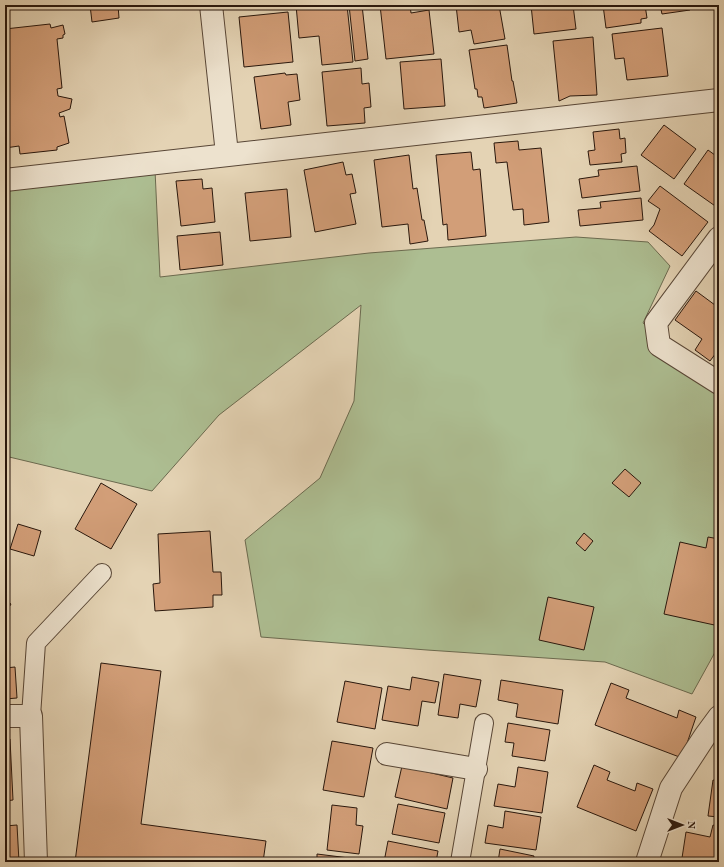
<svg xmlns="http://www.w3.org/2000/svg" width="724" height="867" font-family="'Old Standard TT',serif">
<rect width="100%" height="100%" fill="#e4d3b4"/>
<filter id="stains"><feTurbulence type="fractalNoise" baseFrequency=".005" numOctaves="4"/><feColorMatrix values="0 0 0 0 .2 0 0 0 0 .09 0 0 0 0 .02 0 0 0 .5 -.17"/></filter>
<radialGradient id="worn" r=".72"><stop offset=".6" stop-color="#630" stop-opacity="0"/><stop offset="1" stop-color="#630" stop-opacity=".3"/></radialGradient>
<!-- green -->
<path fill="#adbe92" stroke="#6b6a4f" d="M155 170 160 277 369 253 576 237 648 242 670 266 643 323 719 388V645L692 694 605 662 427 650 261 637 245 540 320 478 354 401 361 305 219 415 152 491 5 456V191Z"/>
<!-- building -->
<g fill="#d29e78" stroke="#29170c">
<path d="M90 5H118L119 18 92 22Z"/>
<path d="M296 5H347L353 62 322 65 319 36 299 38Z"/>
<path d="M349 5H362L368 59 355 61Z"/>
<path d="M380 5H410L411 13 429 10 434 54 386 59Z"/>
<path d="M456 5H499L505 39 474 44 471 30 459 32Z"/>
<path d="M531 5H573L576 29 534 34Z"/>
<path d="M603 5H645L647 18 641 19V23L606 28Z"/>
<path d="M660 5H690V10L662 14Z"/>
<path d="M288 12 293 62 244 67 239 17Z"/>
<path d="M50 24 51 28 63 25 65 34 63 35V38L57 39 62 88 57 89 58 96 72 99 70 109 59 113 60 117 64 116 69 143 57 147V150L20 154 19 146 5 148V29Z"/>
<path d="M662 28 668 76 627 80 624 58 615 59 612 34Z"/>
<path d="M593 37 597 95 570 96 559 101 553 41Z"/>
<path d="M507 45 512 81H513L517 103 484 108 482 97H478L477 89H475L469 50Z"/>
<path d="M441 59 445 106 404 109 400 62Z"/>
<path d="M361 68 362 84 369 83 371 107 364 108 365 123 327 126 322 72Z"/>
<path d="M285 73 286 75 297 74 300 100 288 102 291 125 261 129 254 77Z"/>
<path d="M664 125 696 149 674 179 641 155Z"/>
<path d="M619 129 620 139 625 138 626 153 621 154 622 162 590 165 588 151 595 150 593 132Z"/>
<path d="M518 141 519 150 541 148 549 222 524 225 523 209 513 210 507 162 496 163 494 143Z"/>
<path d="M708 150 719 158V206L718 208 684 184Z"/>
<path d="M471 152 473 170 480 169 486 236 448 240 447 224 443 225 436 155Z"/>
<path d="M409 155 413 189 417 188 422 220H424L428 241 410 244 408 224 382 227 374 160Z"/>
<path d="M343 162 346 175 352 174 356 193 350 194 356 224 315 232 304 170Z"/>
<path d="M637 166 640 191 582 198 579 179 599 176 598 170Z"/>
<path d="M202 179 203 189 212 188 215 222 181 226 176 181Z"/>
<path d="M660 186 708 222 682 256 649 231 654 225 660 209 648 201Z"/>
<path d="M287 189 291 237 250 241 245 193Z"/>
<path d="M641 198 643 220 580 226 578 210 601 208 600 202Z"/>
<path d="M220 232 223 265 180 270 177 236Z"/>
<path d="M696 291 719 308V349L710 361 695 350 702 339 675 320Z"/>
<path d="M625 469 641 483 629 497 612 483Z"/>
<path d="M101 483 137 504 111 549 75 529Z"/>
<path d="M18 524 41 531 34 556 10 549Z"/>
<path d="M210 531 213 572H221L222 595H213V607L155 611 153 584 160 583 158 534Z"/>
<path d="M584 533 593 541 585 551 576 543Z"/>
<path d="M708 537 719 539V626L664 614 680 542 706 548Z"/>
<path d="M548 597 594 607 584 650 539 640Z"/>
<path d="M5 600 11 604 5 614Z"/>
<path d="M101 663 161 671 141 824 266 841 263 862H75Z"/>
<path d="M15 667 17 698 5 699V668Z"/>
<path d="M444 674 481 680 476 707 460 704 458 718 438 715Z"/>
<path d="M412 677 439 682 435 703 422 701 418 726 382 720 388 686 410 690Z"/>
<path d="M501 680 563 690 558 724 516 717 518 704 498 700Z"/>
<path d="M345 681 382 688 375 729 337 722Z"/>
<path d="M611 683 629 690 626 698 677 718 679 710 696 717 682 758 595 725Z"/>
<path d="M508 723 550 730 545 761 512 756 514 743 505 742Z"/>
<path d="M10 739 13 800 5 801V740Z"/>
<path d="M332 741 373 748 364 797 323 790Z"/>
<path d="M594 765 610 772 607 780 635 791 637 783 653 789 636 831 577 807Z"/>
<path d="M402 766 453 778 447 809 395 797Z"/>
<path d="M518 767 548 772 542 813 494 806 498 784 515 787Z"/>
<path d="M713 780 719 781V817L708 816Z"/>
<path d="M398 804 445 813 439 843 392 834Z"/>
<path d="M332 805 357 808 356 825 363 826 359 854 327 850Z"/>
<path d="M505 811 541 817 536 850 485 843 488 825 503 828Z"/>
<path d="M17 825 19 862H5V826Z"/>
<path d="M713 825 719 827V862H706L682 858 686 832 710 837Z"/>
<path d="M388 841 438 851 436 862H384Z"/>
<path d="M500 849 534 856 533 862H498Z"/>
<path d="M317 854 365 860V862H317Z"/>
</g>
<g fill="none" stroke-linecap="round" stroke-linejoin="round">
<defs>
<g id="service">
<path d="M31 716 36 643 102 573"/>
<path d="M460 862 484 723"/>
</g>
<g id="minor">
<path d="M211 5 227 154"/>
<path d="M5 180 719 100"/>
<path d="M719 238 656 323 659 345 719 383"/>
<path d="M5 716H31L36 862"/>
<path d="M387 754 476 769"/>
<path d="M647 862 671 788 705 736 719 717"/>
</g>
</defs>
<!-- service casing -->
<use href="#service" stroke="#584636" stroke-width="20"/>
<!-- minor casing -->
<use href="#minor" stroke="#584636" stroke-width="24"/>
<!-- service -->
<use href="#service" stroke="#ede2ce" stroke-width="18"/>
<!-- minor -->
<use href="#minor" stroke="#ede2ce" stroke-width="22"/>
</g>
<!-- margin -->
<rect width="724" height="867" fill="none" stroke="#e4d3b4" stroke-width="20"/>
<rect x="6" y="6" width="712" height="855" fill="none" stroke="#29170c" stroke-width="2"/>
<rect x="10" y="10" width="704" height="847" fill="none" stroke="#29170c"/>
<!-- north arrow -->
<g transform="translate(682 825) rotate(90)" stroke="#ede2ce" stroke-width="3" paint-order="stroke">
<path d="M0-3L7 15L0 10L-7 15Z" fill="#29170c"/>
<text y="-6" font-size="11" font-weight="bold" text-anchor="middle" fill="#29170c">N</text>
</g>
<rect width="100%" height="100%" filter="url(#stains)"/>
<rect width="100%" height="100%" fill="url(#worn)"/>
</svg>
